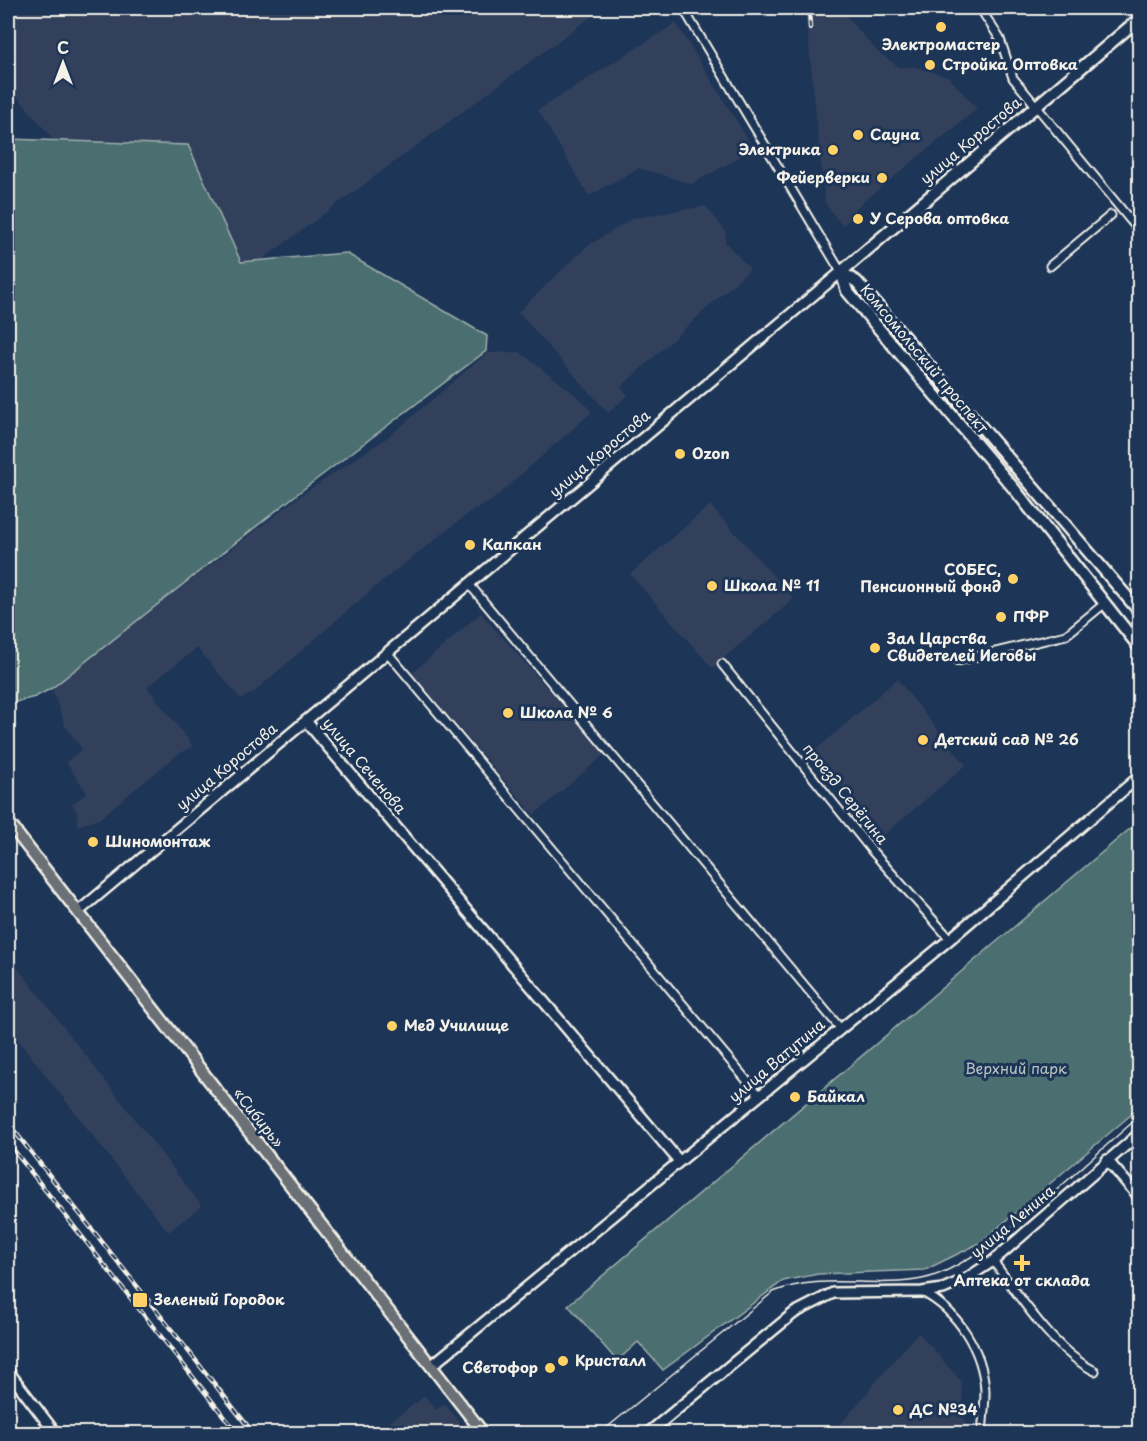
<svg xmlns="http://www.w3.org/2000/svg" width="1147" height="1441" font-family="'Playpen Sans',sans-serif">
<rect width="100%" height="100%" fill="#1d3557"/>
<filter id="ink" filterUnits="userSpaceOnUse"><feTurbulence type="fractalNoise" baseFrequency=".0167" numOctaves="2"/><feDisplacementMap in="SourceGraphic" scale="12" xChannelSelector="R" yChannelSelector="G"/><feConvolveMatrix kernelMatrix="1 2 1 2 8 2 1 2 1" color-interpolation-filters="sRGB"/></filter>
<g filter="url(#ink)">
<!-- built -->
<g fill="#30415c">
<path d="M8 8H603L194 310 8 85Z"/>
<path d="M805 8H839L878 52 899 67H915L949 77 977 109 857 207 850 219 842 226 825 203Z"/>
<path d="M676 23 754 149 692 184 639 168 589 196 538 110Z"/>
<path d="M706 206 726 232 725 242 750 269 621 387 628 395 608 413 518 312 586 247 633 218Z"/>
<path d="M520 352 582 400 592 412 490 502 470 512 376 586 254 692 241 699 197 648 147 687 193 746 177 755 99 819 77 826V812L72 804 87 793 66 762 82 749 65 726 52 688 300 496 388 437 487 353Z"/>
<path d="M710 505 794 599 712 668 630 574Z"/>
<path d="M481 613 605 754 534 815 412 673Z"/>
<path d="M897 679 966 765 884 835 811 754Z"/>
<path d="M8 955 202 1206 168 1232 8 1027Z"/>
<path d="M918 1332 961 1381 966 1433H833Z"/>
<path d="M425 1396 436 1410 445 1404 468 1433H375Z"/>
</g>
<!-- green -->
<g fill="#4c6e6f" stroke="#a0b0ac" stroke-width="1.5">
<path d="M8 139 188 145 241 262 346 253 487 336 486 351 301 491 52 688 35 697 8 704Z"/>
<path d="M1139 821V1108L980 1243 925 1270 818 1274 783 1281 663 1370 638 1342 617 1361 568 1305Z"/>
</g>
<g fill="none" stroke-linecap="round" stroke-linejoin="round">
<defs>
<g id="minor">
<path d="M683 8 841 272"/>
<path d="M980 8 1000 39 1013 78 1140 232"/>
<path d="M1050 266 1111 215"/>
<path d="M469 584 840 1028"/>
<path d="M387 652 759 1095"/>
<path d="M958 661 1066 635 1104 604"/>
<path d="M722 664 872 851 950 939"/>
<path d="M993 1261C1020 1297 1055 1352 1095 1371"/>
<path d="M922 1292C957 1310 983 1350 985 1391 985 1405 983 1420 982 1434"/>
</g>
<g id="tertiary">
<path d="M306 721 679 1161"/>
<path d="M78 912 841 272"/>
<path d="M1107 1160 1140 1198"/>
<path d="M431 1366 950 939 1140 776"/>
<path d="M8 1371 56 1434"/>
<path d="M647 1434 794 1313 833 1293 922 1292 943 1289 964 1280 993 1261 1140 1133"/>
</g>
<g id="secondary">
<path d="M841 272 847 291 1016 491 1140 648"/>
<path d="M841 272 857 282 1140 612"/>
<path d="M841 272 1140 18"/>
</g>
<path id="primary" d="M8 822 484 1434"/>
</defs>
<!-- minor casing -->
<use href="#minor" stroke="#f4f1e8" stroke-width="11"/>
<!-- tertiary casing -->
<use href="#tertiary" stroke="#f4f1e8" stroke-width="14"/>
<!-- secondary casing -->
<use href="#secondary" stroke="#f4f1e8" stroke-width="15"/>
<!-- primary casing -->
<use href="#primary" stroke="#f4f1e8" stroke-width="15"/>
<!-- minor -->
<use href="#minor" stroke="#1d3557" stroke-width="7"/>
<!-- tertiary -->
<use href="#tertiary" stroke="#1d3557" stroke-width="9"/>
<!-- secondary -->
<use href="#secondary" stroke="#1d3557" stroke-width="10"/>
<!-- primary -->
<use href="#primary" stroke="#6a7074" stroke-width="10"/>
<!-- tram -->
<path stroke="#f4f1e8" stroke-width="1.5" d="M599 1434 773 1292C822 1272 872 1289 922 1279 982 1268 1089 1158 1140 1116"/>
<defs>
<g id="rail">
<path d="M809 8 810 28"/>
<path d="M8 1123 254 1434"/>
<path d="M8 1143 238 1434"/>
</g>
</defs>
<!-- rail casing -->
<use href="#rail" stroke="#f4f1e8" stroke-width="4.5"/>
<!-- rail -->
<use href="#rail" stroke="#1d3557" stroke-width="2" stroke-dasharray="7" stroke-linecap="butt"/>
</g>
</g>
<!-- markers -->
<g fill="#ffd166" stroke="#1d3557" stroke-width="2">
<circle cx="941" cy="27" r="6"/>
<circle cx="930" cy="65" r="6"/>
<circle cx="858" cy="135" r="6"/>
<circle cx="833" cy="150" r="6"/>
<circle cx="882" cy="178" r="6"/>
<circle cx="858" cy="219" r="6"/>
<circle cx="680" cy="454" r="6"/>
<circle cx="470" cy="545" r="6"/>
<circle cx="1013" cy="579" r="6"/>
<circle cx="712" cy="586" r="6"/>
<circle cx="1001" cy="617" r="6"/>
<circle cx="875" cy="648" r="6"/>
<circle cx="508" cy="713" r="6"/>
<circle cx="923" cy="740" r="6"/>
<circle cx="93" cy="842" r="6"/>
<circle cx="392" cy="1026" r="6"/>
<circle cx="795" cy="1097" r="6"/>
<path d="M1019 1254h6v6h6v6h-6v6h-6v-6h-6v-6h6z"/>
<rect x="132" y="1292" width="16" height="16" rx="3"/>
<circle cx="563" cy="1361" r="6"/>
<circle cx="550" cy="1368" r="6"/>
<circle cx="898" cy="1410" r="6"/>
</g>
<g text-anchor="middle" stroke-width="6" stroke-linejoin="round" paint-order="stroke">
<!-- poi labels -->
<g font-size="15" font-weight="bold" fill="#f4f1e8" stroke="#1d3557" text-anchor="start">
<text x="941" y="50" text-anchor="middle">Электромастер</text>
<text x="942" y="70">Стройка Оптовка</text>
<text x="870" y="140">Сауна</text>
<text x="821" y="155" text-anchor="end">Электрика</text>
<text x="870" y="183" text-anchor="end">Фейерверки</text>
<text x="870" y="224">У Серова оптовка</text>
<text x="692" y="459">Ozon</text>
<text x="482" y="550">Капкан</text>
<text x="1001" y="575" text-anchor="end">СОБЕС,<tspan x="1001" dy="17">Пенсионный фонд</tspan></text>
<text x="724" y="591">Школа № 11</text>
<text x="1013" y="622">ПФР</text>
<text x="887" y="644">Зал Царства<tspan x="887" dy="17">Свидетелей Иеговы</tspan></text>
<text x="520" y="718">Школа № 6</text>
<text x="935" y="745">Детский сад № 26</text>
<text x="105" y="847">Шиномонтаж</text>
<text x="404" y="1031">Мед Училище</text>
<text x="807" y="1102">Байкал</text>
<text x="1022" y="1286" text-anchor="middle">Аптека от склада</text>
<text x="154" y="1305">Зеленый Городок</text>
<text x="575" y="1366">Кристалл</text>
<text x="538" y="1373" text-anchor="end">Светофор</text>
<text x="910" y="1415">ДС №34</text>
</g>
<!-- street labels -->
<g font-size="15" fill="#f4f1e8" stroke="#1d3557">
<text transform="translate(971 141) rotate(-40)" y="5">улица Коростова</text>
<text transform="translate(924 359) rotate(50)" y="5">Комсомольский проспект</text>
<text transform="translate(600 454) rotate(-40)" y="5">улица Коростова</text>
<text transform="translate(364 766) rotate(50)" y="5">улица Сеченова</text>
<text transform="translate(227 767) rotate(-40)" y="5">улица Коростова</text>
<text transform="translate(845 794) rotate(51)" y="5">проезд Серёгина</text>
<text transform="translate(777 1061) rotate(-40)" y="5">улица Ватутина</text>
<text transform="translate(258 1118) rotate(52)" y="5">«Сибирь»</text>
<text transform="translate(1013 1222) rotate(-40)" y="5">улица Ленина</text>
</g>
<!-- park labels -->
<g font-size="15" fill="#b9c3be" stroke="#1d3557">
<text x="1016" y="1074">Верхний парк</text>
</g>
</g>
<!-- margin -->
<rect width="1147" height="1441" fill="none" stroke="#1d3557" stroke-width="30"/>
<rect x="15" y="15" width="1117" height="1411" fill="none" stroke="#f4f1e8" stroke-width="2" filter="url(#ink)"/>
<!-- north arrow -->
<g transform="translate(63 63)" stroke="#1d3557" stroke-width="4.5" paint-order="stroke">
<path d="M0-4.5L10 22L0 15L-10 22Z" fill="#f4f1e8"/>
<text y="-9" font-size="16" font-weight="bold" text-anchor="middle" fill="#f4f1e8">С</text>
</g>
</svg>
